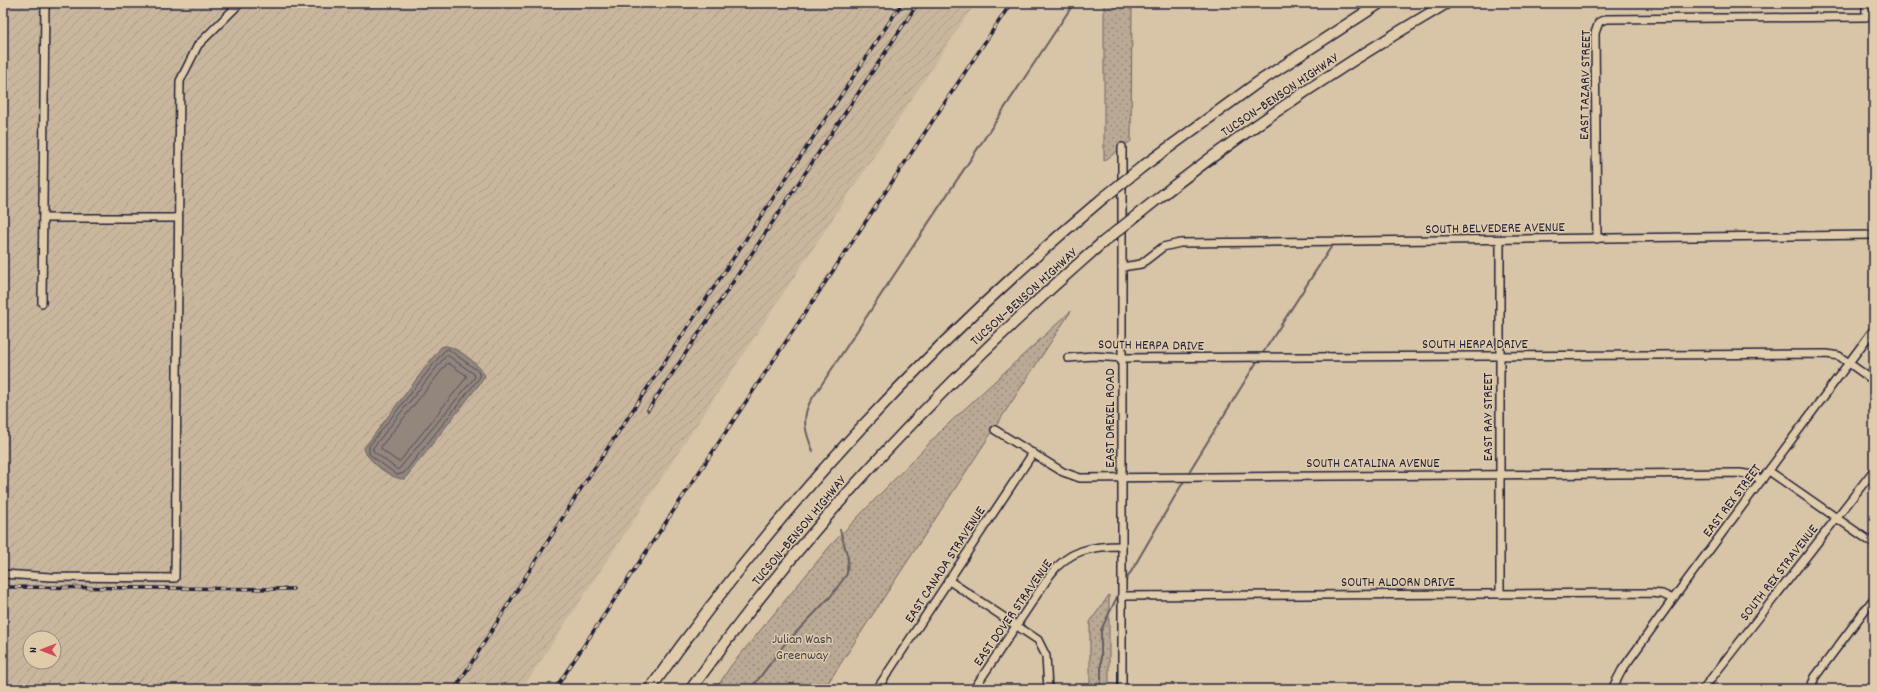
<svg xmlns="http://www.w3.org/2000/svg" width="1877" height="692" font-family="Dekko,sans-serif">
<defs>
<pattern id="industrial-furrows" width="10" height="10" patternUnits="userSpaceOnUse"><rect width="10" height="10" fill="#c9b69d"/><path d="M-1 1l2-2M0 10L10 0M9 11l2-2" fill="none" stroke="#ac9c88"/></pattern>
<pattern id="grass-dots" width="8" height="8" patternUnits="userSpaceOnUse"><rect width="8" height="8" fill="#baa994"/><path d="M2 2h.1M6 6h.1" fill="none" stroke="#97897a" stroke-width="1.8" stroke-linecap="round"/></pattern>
</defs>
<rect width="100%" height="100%" fill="#d8c4a6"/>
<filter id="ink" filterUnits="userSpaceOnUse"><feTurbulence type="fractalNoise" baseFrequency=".025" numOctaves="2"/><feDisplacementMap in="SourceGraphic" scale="8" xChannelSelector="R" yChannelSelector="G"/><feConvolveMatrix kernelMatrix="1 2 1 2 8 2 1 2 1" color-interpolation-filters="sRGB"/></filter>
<g filter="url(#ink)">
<!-- industrial -->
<path fill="url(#industrial-furrows)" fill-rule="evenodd" d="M3 3H975L522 689H3ZM30 638H54V662H30Z"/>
<!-- grass -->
<g fill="url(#grass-dots)" stroke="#6e6668">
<path d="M1104 3H1132L1131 141 1104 161Z"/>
<path d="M1071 311 824 689H716L730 667 831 545 945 427Z"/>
<path d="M1109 595V689H1090V622Z"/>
</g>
<!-- water -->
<path fill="#92867d" stroke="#655e63" d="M445 346C455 345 483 367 485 377L407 476 404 479C392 480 365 459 364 448L441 347Z"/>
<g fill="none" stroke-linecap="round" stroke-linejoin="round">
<!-- shore -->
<g stroke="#4f4a55" stroke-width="1">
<path d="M448 349 478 371 480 377 404 473 397 475 369 454V446L444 351Z"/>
<path d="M447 355 474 374 475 377 398 470 373 451V448Z"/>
<path d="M448 363 466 375V378L400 461H397L382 450 381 447Z"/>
</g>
<!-- stream -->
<g stroke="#655e63" stroke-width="2">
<path d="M1261 356 1333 244"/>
<path d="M813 451C806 434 801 419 810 402L1074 3"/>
<path d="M1187 475 1258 360"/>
<path d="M1125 582 1185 479"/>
<path d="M751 689 784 645 831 596 847 574 848 558 840 530"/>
<path d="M1101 689V630L1119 593"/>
</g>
<defs>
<g id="minor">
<path d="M43 218H178"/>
<path d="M1597 239 1595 33 1599 22 1606 19 1866 17V3"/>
<path d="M1500 241V594"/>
<path d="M1122 267 1141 264 1163 247 1180 243 1874 235"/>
<path d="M42 303 45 3"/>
<path d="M1068 358 1093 356 1122 358 1827 354 1839 356 1874 381"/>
<path d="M995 430 1063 472 1080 478 1740 473 1752 475 1762 480"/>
<path d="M1769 471 1874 544"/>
<path d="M3 574 51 577 175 578 180 81 198 45 240 3"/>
<path d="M948 580 1038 640 1046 656 1048 689"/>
<path d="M1122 596 1650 593 1662 594 1673 599"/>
<path d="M877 689 1033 453"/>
<path d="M974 689 1050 575C1068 550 1092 546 1122 546"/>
<path d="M1122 689V147"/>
<path d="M1612 689 1622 670 1673 599 1874 329"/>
<path d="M1703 689 1874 470"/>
<path d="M1810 689 1815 677 1874 598"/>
</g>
<g id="highway">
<path d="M1142 167 1257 83 1380 3"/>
<path d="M1141 212C1237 134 1340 66 1447 3"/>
<path d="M650 689C782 502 927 346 1102 199"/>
<path d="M691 689C811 521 947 378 1102 243"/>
</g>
</defs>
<!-- minor casing -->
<use href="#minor" stroke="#22223b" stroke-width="10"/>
<!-- highway casing -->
<use href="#highway" stroke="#22223b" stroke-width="13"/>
<!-- minor -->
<use href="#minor" stroke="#e0cbaa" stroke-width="7"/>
<!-- highway -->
<use href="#highway" stroke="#e0cbaa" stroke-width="10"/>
<defs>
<g id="rail">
<path d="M648 410 918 3"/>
<path d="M3 587 293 589"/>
<path d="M455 689 580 490 902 3"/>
<path d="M555 689 1011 3"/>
</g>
</defs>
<!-- rail casing -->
<use href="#rail" stroke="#22223b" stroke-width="3.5"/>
<!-- rail -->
<use href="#rail" stroke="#e0cbaa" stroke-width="2" stroke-dasharray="6" stroke-linecap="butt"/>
<defs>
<g id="highway-bridge">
<path d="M1102 199 1142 167"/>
<path d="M1102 243 1141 212"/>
</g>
</defs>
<!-- highway-bridge casing -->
<use href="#highway-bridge" stroke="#22223b" stroke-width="13" stroke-linecap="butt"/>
<!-- highway-bridge -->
<use href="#highway-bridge" stroke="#e0cbaa" stroke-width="10"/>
</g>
</g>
<g text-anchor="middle" stroke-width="3" stroke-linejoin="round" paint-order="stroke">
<!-- street labels -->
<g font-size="14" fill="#22223b" stroke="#e0cbaa">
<text transform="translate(1584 85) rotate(-89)" y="5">EAST TAZARV STREET</text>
<text transform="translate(1279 94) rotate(-34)" y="5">TUCSON–BENSON HIGHWAY</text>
<text transform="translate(1495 227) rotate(-1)" y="5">SOUTH BELVEDERE AVENUE</text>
<text transform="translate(1023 296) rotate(-42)" y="5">TUCSON–BENSON HIGHWAY</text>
<text x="1475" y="348">SOUTH HERPA DRIVE</text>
<text transform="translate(1151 344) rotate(1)" y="5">SOUTH HERPA DRIVE</text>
<text transform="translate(1487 417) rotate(-90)" y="5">EAST RAY STREET</text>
<text transform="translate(1109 418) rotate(-90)" y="5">EAST DREXEL ROAD</text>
<text x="1373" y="467">SOUTH CATALINA AVENUE</text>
<text transform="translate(1731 500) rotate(-53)" y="5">EAST REX STREET</text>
<text transform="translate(798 530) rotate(-50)" y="5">TUCSON–BENSON HIGHWAY</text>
<text transform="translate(944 564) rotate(-57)" y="5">EAST CANADA STRAVENUE</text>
<text transform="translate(1778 572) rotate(-52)" y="5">SOUTH REX STRAVENUE</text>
<text x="1398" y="586">SOUTH ALDORN DRIVE</text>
<text transform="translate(1012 612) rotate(-55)" y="5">EAST DOVER STRAVENUE</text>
</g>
<!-- park labels -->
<g font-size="14" fill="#403d4d" stroke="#e0cbaa">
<text x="802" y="643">Julian Wash<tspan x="802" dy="16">Greenway</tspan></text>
</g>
</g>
<!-- margin -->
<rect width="1877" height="692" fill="none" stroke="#e0cbaa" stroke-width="16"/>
<rect x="8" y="8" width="1861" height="676" fill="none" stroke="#22223b" stroke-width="1.5" filter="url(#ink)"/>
<!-- north arrow -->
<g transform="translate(42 650) rotate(270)"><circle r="19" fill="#e0cbaa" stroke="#94877e"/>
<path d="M0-3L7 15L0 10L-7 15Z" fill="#d1495b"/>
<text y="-6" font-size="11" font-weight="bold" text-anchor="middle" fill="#22223b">N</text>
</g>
</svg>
